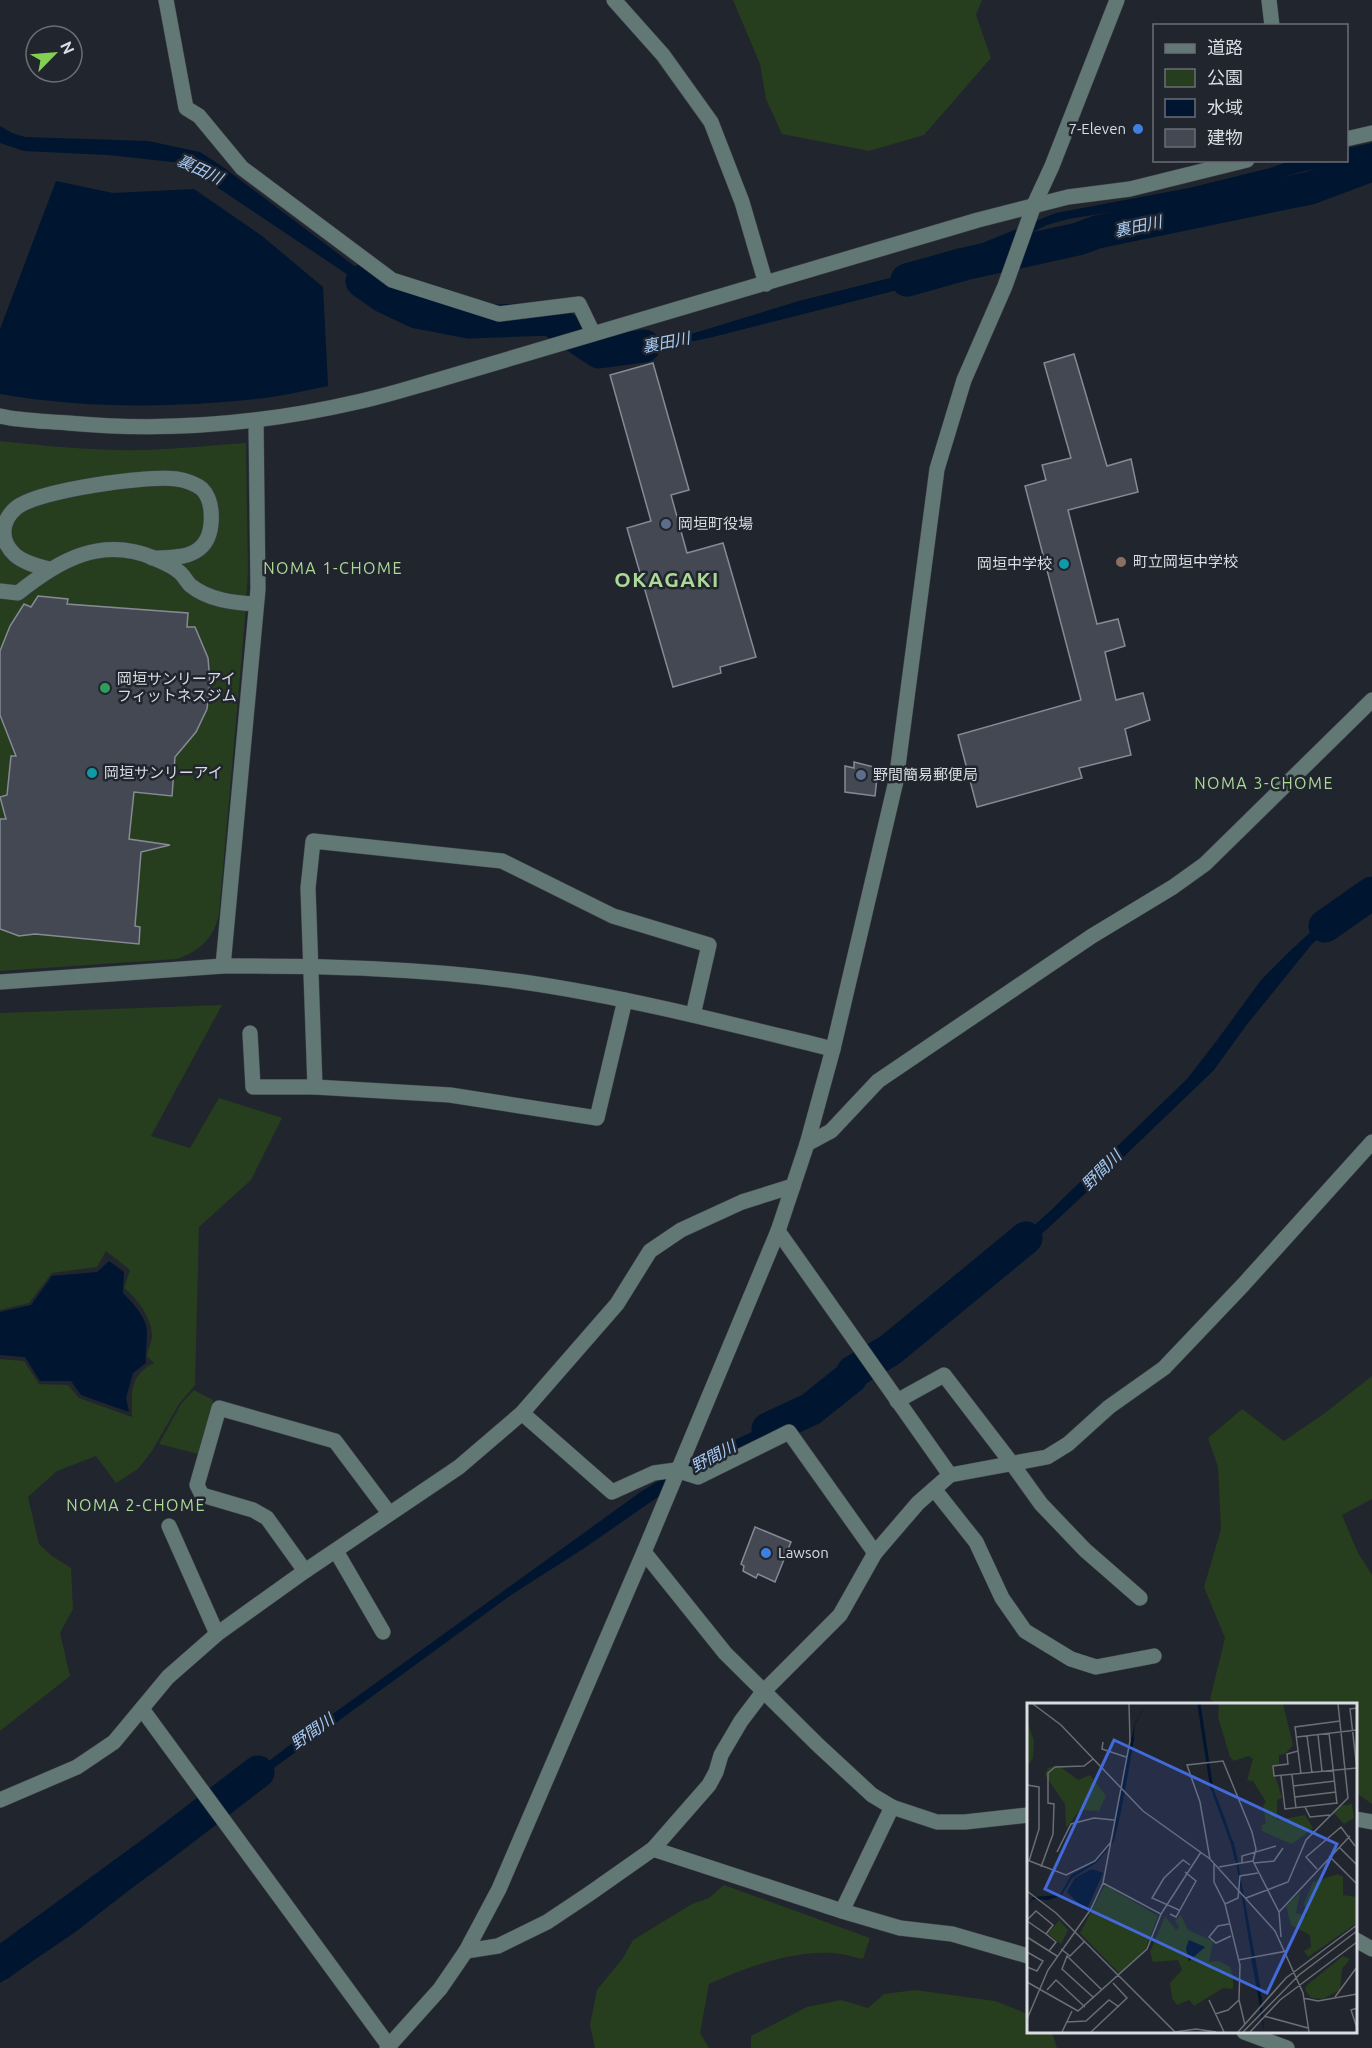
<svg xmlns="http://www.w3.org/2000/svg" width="1372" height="2048" font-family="Ubuntu,'Noto Sans JP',sans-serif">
<rect width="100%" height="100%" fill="#21252e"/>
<!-- green -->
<g fill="#263d1e">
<path d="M733 0H982L976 15 991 58 924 135 869 151 782 134 766 99 760 64Z"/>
<path d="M0 441C48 446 95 451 144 450 178 449 212 445 246 443L248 571 245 620 219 914C214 938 200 951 177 959L0 971Z"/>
<path d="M222 1005 151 1136 190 1148 219 1098 282 1118 251 1180 199 1227 195 1385 179 1404 152 1451 138 1469 116 1483 96 1456 57 1471 28 1497 39 1544 52 1556 71 1568 73 1609 60 1633 70 1676 0 1731V1359L24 1361 39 1384 68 1385 79 1398 132 1417C132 1394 128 1376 154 1363L147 1356C148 1349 153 1339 152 1333 150 1316 137 1298 124 1288L130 1270 106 1251 97 1267 52 1273 29 1303 0 1310V1013Z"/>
<path d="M1372 1376V1499L1342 1515 1358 1553 1372 1575V1804L1356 1793V1704H1216L1210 1699 1225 1638 1204 1587 1221 1529 1218 1467 1208 1438 1242 1409 1284 1441 1325 1413Z"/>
<path d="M194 1390 213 1400 198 1454 159 1444 181 1404Z"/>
<path d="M724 1885 870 1938 863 1959C853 1957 841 1953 831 1953 792 1951 743 1968 709 1984L700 2033 709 2048H595L590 2025 597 1990 623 1958 633 1940 692 1904 709 1898Z"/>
<path d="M915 1990 995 2001 1028 2014V2032H1052L1057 2048H751V2036L807 2007 841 2000 868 2008 884 1994Z"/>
</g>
<!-- water -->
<g fill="#00152f">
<path d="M0 126 12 133 25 137 148 141 200 152 223 167 381 286 476 318 501 320 550 315 566 321 590 337 610 346 659 337 688 335 799 301 906 274 1056 213 1189 188 1270 168 1290 161H1344L1200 198 1068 219 1047 225 993 251 961 263 926 279 890 292 713 337 623 356H607L567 329 549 324 484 331 455 325 422 310 381 297 181 163 109 155 24 151 0 143Z"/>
<path d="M1372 143V155L1347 160V148Z"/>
<path d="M56 181 113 193 194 189 262 236 323 287 328 386C307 390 286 395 265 398 177 408 87 409 0 394V329Z"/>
<path d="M1372 880V891L1312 944 1245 1027 1214 1070 1089 1190 975 1296 830 1398 778 1428 701 1467 583 1549 511 1595 267 1773 237 1798 197 1837 164 1863 74 1933 0 1983V1972L33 1949 195 1824 242 1782 287 1747 642 1491 702 1455 791 1414 822 1394 877 1351 928 1321 977 1281 1001 1255 1048 1213 1187 1079 1218 1039 1261 980 1290 951 1343 902Z"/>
<path d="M109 1261 124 1272 123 1293C133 1303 148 1319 147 1334 147 1344 145 1353 146 1363L133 1373 126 1398 129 1412 81 1395 71 1381H40L25 1357 0 1355V1312L31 1305 52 1276 97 1272Z"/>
</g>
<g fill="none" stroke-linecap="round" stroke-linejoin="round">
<!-- river -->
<g stroke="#00152f" stroke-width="33">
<path d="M907 280 964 264 1078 239 1097 232 1310 188 1372 165"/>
<path d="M362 281 383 296 417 312 469 322 550 319 599 352 644 346"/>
<path d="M1325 926 1372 893"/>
<path d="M768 1429 811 1409 851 1377 853 1372 890 1350 1026 1238"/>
<path d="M0 1964 160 1847 258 1772"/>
</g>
</g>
<!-- building -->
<g fill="#434852" stroke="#858a96" stroke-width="1.5">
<path d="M1074 354 1107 466 1131 459 1138 492 1068 510 1097 624 1118 619 1125 646 1105 652 1116 700 1143 693 1150 720 1125 729 1131 755 1079 768 1082 778 977 807 958 735 1081 700 1025 486 1046 480 1042 465 1071 458 1044 363Z"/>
<path d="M653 363 689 490 671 495 687 553 723 543 756 657 720 667 721 673 673 687 627 528 651 521 610 375Z"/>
<path d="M38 596 68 599 67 604 188 613 187 627H195L208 658 210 682 207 709 196 732 175 757 172 796 134 792 129 839 170 845 141 852 135 926 140 927 139 944 35 934 19 936 0 929V819H6L0 797 7 795 11 756H16L0 715V651L10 626 24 604 31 607Z"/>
<path d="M854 762 878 768 875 796 845 792V766L854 768Z"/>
<path d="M755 1527 791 1542 775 1582 758 1574 756 1578 743 1571 744 1566 741 1564Z"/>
</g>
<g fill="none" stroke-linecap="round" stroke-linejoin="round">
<defs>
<g id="minor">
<path d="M166 0 186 108 199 116 242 168 392 280 499 314 579 304 593 333"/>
<path d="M614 0 663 55 711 122 742 202 766 284"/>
<path d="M1269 0 1272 26"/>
<path d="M1346 139 1372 133"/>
<path d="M0 416C22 421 45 421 68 423 165 432 262 424 357 402 385 396 413 387 441 379L978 220 1068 197 1130 189 1247 160"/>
<path d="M49 569C38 566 24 563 15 555 0 541 0 522 16 508 38 490 148 475 177 479 185 480 196 484 202 489 211 498 212 512 211 524 208 558 179 558 152 558"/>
<path d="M0 591 18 593C59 560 101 536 154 558 162 562 171 565 178 571 183 574 186 581 190 585 208 600 234 603 256 604"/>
<path d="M223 966C323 966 423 968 523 982 627 997 730 1024 833 1049"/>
<path d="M0 982 223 966 258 589 256 420"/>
<path d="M250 1033 253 1087H315L450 1095 597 1118 625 1000"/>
<path d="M315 1087 308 888 313 841 502 861 613 916 709 945 693 1015"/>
<path d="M807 1144 831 1131 878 1081 1092 936 1173 887 1205 864 1372 700"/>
<path d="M778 1231 950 1475"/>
<path d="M897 1401 944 1375 1013 1465 1041 1504 1085 1550 1140 1598"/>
<path d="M522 1413 612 1492 654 1473 676 1470 698 1477 789 1432 875 1553"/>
<path d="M934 1489 976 1542 1002 1598 1025 1631 1071 1659 1096 1667 1154 1656"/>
<path d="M169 1526 217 1634"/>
<path d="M336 1551 383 1632"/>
<path d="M644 1552 725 1653 818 1745 872 1795 892 1807 937 1822H965L1028 1815"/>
<path d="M305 1571 267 1518 253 1510 202 1495 197 1485 219 1408 335 1441 389 1513"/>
<path d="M142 1709 389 2046"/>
<path d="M0 1800 77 1767 114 1742 168 1677 217 1634 305 1571 459 1467 522 1413 617 1304 650 1251 681 1230 742 1202 793 1186"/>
<path d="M1356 1819 1372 1822"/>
<path d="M653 1849 842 1911 900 1928 952 1934 1028 1956"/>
<path d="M842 1911 892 1807"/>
<path d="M1356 1940 1372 1949"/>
<path d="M466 1951 498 1946 547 1922 589 1894 653 1849 709 1785 716 1772 721 1755 741 1721 763 1692 840 1615 875 1553 918 1503 950 1475 1047 1457 1068 1444 1109 1407 1164 1368 1243 1285 1372 1142"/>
<path d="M1244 2032 1287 2048"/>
<path d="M387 2048 440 1989 466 1951 499 1889 644 1552 778 1231 807 1144 833 1049 896 781 937 469 964 380 1005 286 1034 205 1052 166 1117 0"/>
</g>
</defs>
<!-- minor casing -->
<use href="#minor" stroke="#3e424b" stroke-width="16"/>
<!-- minor -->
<use href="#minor" stroke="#627874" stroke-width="15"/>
</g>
<!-- markers -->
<g fill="#3f7fe0" stroke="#21252e" stroke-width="2">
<circle cx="1138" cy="129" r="6"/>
<circle cx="766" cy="1553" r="6"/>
</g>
<g fill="#5c6f8a" stroke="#21252e" stroke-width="2">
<circle cx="666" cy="524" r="6"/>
<circle cx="861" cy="775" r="6"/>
</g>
<circle fill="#8d6e63" stroke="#21252e" stroke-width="2" cx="1121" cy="562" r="6"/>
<g fill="#0f9aa8" stroke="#21252e" stroke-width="2">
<circle cx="1064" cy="564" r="6"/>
<circle cx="92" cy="773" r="6"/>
</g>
<circle fill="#2e9e5b" stroke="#21252e" stroke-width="2" cx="105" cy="688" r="6"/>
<g text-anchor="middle" stroke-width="5" stroke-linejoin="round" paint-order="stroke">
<!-- poi labels -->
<g font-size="15" fill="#d9dce2" stroke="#21252e" text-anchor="start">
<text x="1126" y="134" text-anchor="end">7-Eleven</text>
<text x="678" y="529">岡垣町役場</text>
<text x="1133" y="567">町立岡垣中学校</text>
<text x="1052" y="569" text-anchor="end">岡垣中学校</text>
<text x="117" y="684">岡垣サンリーアイ<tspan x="117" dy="17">フィットネスジム</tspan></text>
<text x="104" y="778">岡垣サンリーアイ</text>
<text x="873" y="780">野間簡易郵便局</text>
<text x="778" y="1558">Lawson</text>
</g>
<!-- water labels -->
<g font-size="16" font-style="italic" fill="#a5caf4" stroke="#21252e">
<text transform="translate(200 169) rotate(25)" y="6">裏田川</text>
<text transform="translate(1138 226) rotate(-12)" y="6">裏田川</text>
<text transform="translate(666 342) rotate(-11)" y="6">裏田川</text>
<text transform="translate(1101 1170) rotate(-45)" y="6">野間川</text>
<text transform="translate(713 1456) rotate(-28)" y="6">野間川</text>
<text transform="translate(312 1731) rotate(-35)" y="6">野間川</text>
</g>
<!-- neighbourhood labels -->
<g font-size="16" letter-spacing="1.5" fill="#add997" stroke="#21252e">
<text x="333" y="574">NOMA 1-CHOME</text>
<text x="1264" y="789">NOMA 3-CHOME</text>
<text x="136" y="1511">NOMA 2-CHOME</text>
</g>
<!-- district labels -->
<g font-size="21" font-weight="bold" letter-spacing="1.5" fill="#add997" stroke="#21252e">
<text x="667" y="587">OKAGAKI</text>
</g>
</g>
<!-- overview -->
<g transform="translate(1027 1703)">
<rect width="330" height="330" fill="#21252e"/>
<path d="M192 1H256L266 42 258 51 252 52V61L245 62 255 95 250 97V117L278 112 286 125 269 138 264 141 235 128 234 123 239 120 236 102 239 99 226 78 220 77 226 56 222 53 207 58 203 54 191 14ZM0 17 7 38 6 55 0 64ZM31 62 51 77 63 72 79 93 72 108 53 107 39 125 38 101 18 72 21 65ZM325 101 327 115 317 121 307 110 314 103ZM311 171 316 174V192L330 194V220L281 254 277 248 284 244 283 232 264 222 259 203 273 190 269 210 280 213 277 200 286 179ZM78 182 131 213 119 245 93 271 53 230ZM154 212 161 227 186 238 182 259 192 258 203 264 206 274V286L196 285 167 303 162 297 150 302 145 295 143 280 155 267 151 257 126 259 123 249 138 213 149 227 152 224 148 218ZM162 237 178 244 162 258 159 245ZM32 217 41 227 34 241 21 231ZM316 253 323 256 315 266 313 287 296 296 284 295 278 287 280 282Z" fill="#263d1e" fill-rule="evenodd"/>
<path d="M119 1 108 21 106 38 95 84V104L87 138 69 160 45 175 34 193 21 197 6 196 0 204 6 194 33 192 44 172 68 159 86 137 94 82 108 20ZM170 1 184 80 197 113 209 149 233 282 237 329 208 152 184 86ZM65 166 76 170 59 208 40 189 48 175ZM162 237 178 244 162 258 159 245Z" fill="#00152f"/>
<path fill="none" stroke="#00152f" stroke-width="3" d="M172 1 185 87M94 101 106 34M205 138 209 157M225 253 234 299"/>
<path fill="none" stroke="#6b6e76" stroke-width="1.5" d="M6 1 34 22 116 108 183 156 248 228 276 290 282 329M330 5 323 6 330 66M302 30 310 101M291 32 295 68M280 33 285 70M270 34 330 27M76 39 75 46 99 54M271 48 260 51 261 61 246 63 247 73 330 65M274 71 268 24 313 18M265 72 269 105M254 73 258 106 310 100M0 82 12 84V126L2 158M266 83 308 78M268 94 309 89M278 104 283 114 303 112M312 144 330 162M30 149 44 121 67 115 87 117M302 153 330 181M183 156 173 99 160 62 196 58 225 129 229 146 226 158 252 209 254 234M0 157 39 172 68 158 84 139M215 160V153L249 143M227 160 247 158 256 145M187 161V179L198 201 213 262 212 297 218 322M14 164 26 131 27 101 21 100V70L28 64 57 63 66 56M192 164 226 158M290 166 279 154 314 124 328 143M0 188 29 210 148 329M219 195 261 179 279 137 321 95 311 1M198 201 211 195 213 173 231 170M152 207 125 195 137 175 156 157 163 162M252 209 323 133M134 211 174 149M143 211 149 214 169 178 158 169M0 217 9 208 26 222 19 231 29 239 22 248M0 218 19 231M202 221 191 223 182 234 189 240 204 233M0 234 30 253M34 246 43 253 57 239M0 249 16 258 10 268 0 264M211 257 260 248M0 279 51 308 120 246 134 211 76 180M20 287 29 277 58 304M308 294 330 264M67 295 35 266 40 253 75 287M276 295 291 298 330 291M182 297 197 329M330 305 324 307 330 325M188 311 201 307 212 297M237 313 281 325M0 316 21 267 64 206 76 180 103 38 102 1M40 319 59 318 82 297 92 304M35 329 45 308M64 329 100 295 86 280M148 329 169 326 189 329M211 329 259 275 330 222M216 329 272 272 330 228M223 329 253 297 330 239"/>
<path fill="#436ada" fill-opacity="0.15" stroke="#436ada" stroke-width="3" d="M87 37 310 141 240 290 18 186Z"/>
<rect width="330" height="330" fill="none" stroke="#d9dce2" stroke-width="3"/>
</g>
<!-- legend -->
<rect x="1153" y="24" width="195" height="138" fill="#21252e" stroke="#6b6e76" stroke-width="1.5"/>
<rect x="1165" y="44" width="30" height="9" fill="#627874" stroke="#6b6e76" stroke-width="1.5"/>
<text x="1207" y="54" font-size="18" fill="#d9dce2">道路</text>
<rect x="1165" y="69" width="30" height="18" fill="#263d1e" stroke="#6b6e76" stroke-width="1.5"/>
<text x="1207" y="84" font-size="18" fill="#d9dce2">公園</text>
<rect x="1165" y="99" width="30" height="18" fill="#00152f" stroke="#6b6e76" stroke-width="1.5"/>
<text x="1207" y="114" font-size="18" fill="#d9dce2">水域</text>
<rect x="1165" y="129" width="30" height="18" fill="#434852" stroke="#6b6e76" stroke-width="1.5"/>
<text x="1207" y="144" font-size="18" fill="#d9dce2">建物</text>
<!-- north arrow -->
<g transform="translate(54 54) rotate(65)"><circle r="28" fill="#21252e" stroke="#6b6e76" stroke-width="1.5"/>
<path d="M0-4.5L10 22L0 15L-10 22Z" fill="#81d051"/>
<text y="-9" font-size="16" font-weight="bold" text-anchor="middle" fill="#d9dce2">N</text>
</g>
</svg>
